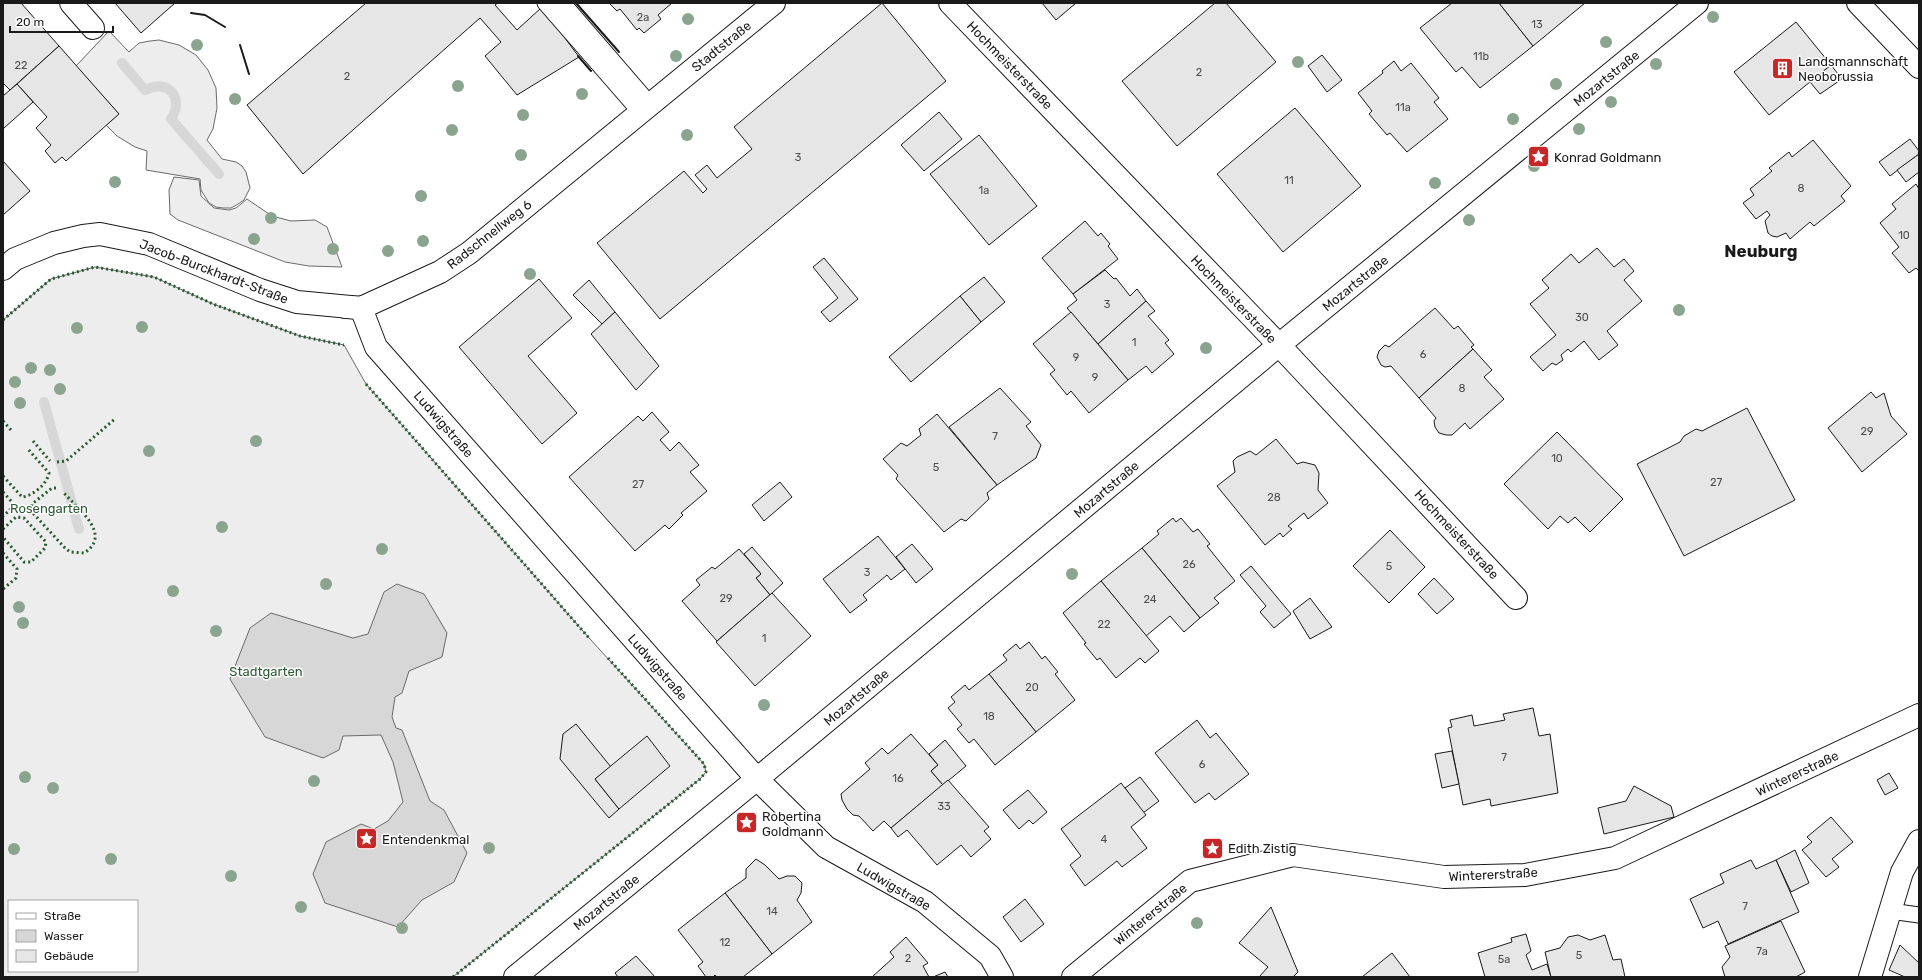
<svg xmlns="http://www.w3.org/2000/svg" width="1922" height="980" font-family="Rubik,sans-serif">
<rect width="100%" height="100%" fill="#fff"/>
<!-- built -->
<g fill="#ededed" stroke="#6a6a6a" fill-rule="evenodd">
<path d="M109 31 129 52 139 43 150 41 159 40 179 45 196 55 208 70 216 88 217 108 213 129 207 140 222 159 236 162 242 166 246 172 250 188 244 200 238 204 231 208H223L216 207 209 203 201 190 200 179 146 170 147 151 135 147 117 136 106 125 119 114 76 66Z"/>
<path d="M174 177 199 180 201 196 214 208 229 210 236 208 247 199 272 216 291 221 315 220 327 227 342 267 309 266 285 262 178 220 170 214 169 190Z"/>
<path d="M95 267 154 277 213 304 300 336 344 345 366 384 590 639 704 764 706 772 700 779 453 977H3V320L51 279ZM9 901H137V971H9Z"/>
</g>
<!-- water -->
<path fill="#d7d7d7" stroke="#6a6a6a" d="M397 584 424 594 447 633 442 657 409 671 402 693 395 697 392 717 396 728 402 730 430 801 444 810 467 853 454 882 422 900 398 927 325 903 313 874 326 842 361 824 374 829 388 821 403 802 393 762 381 735 343 736 339 750 323 758 265 737 230 679 250 628 271 613 353 638 368 634 384 592Z"/>
<g fill="none" stroke-linecap="round" stroke-linejoin="round">
<!-- stream -->
<g stroke="#d7d7d7" stroke-width="10">
<path d="M122 63 145 90C168 78 185 98 171 119L219 174"/>
<path d="M44 402 79 529"/>
</g>
</g>
<!-- building -->
<g fill="#e6e6e6" stroke="#1a1a1a">
<path d="M3 3H21L59 46 10 90 3 83Z"/>
<path d="M115 3H175L141 33Z"/>
<path d="M366 3H498L495 5 517 30 542 7 579 57 517 95 485 56 501 42 480 18 303 174 247 105Z"/>
<path d="M609 3H672L658 15 661 19 644 33 639 28 637 30 620 9 617 11Z"/>
<path d="M882 3 946 81 660 319 597 243 684 171 703 193 707 189 695 175 707 165 717 178 752 149 734 127Z"/>
<path d="M1042 3H1076L1056 20Z"/>
<path d="M1215 3H1226L1276 62 1177 146 1122 81Z"/>
<path d="M1452 3H1499L1533 46 1480 88 1462 67 1456 72 1420 28Z"/>
<path d="M1499 3H1585L1533 46Z"/>
<path d="M1796 22 1831 65 1769 115 1734 72Z"/>
<path d="M59 46 119 114 66 161 62 157 55 163 45 151 51 145 36 128 47 117 17 84Z"/>
<path d="M1322 55 1342 80 1327 92 1308 66Z"/>
<path d="M1394 61 1401 71 1411 63 1439 98 1434 102 1448 119 1407 152 1390 133 1387 135 1369 114 1372 111 1358 93 1383 73 1382 71Z"/>
<path d="M1831 65 1842 79 1820 94 1810 82Z"/>
<path d="M17 84 33 102 3 129V96Z"/>
<path d="M1295 108 1361 186 1283 252 1217 174Z"/>
<path d="M939 112 962 139 924 171 901 145Z"/>
<path d="M979 135 1037 206 989 245 930 174Z"/>
<path d="M1910 139 1919 151V154L1890 176 1879 162Z"/>
<path d="M1813 140 1851 186 1841 196 1845 201 1814 226 1810 222 1790 239 1786 233 1777 237 1772 236 1768 233 1765 221 1770 215 1767 211 1756 219 1743 203 1754 195 1750 189 1772 171 1769 168 1789 152 1792 157Z"/>
<path d="M1919 154V172L1906 182 1897 170Z"/>
<path d="M3 161 30 191 3 215Z"/>
<path d="M1916 184 1919 189V271L1916 268 1909 273 1892 253 1899 247 1880 223 1896 209 1892 204Z"/>
<path d="M1085 221 1098 236 1101 233 1110 244 1108 246 1118 259 1073 294 1042 258Z"/>
<path d="M1597 248 1614 267 1624 259 1634 271 1624 280 1642 301 1607 331 1618 345 1599 360 1584 341 1571 352 1568 349 1561 355 1563 360 1556 365 1552 363 1543 371 1530 357 1556 335 1530 304 1549 288 1542 280 1571 254 1579 263Z"/>
<path d="M824 258 858 299 830 322 821 312 838 298 813 267Z"/>
<path d="M1105 270 1114 279 1116 278 1130 296 1137 289 1146 301 1098 344 1067 308 1077 300 1073 294Z"/>
<path d="M984 277 1005 302 981 322 960 296Z"/>
<path d="M539 279 572 318 528 356 577 413 542 444 459 347Z"/>
<path d="M589 280 615 312 602 324 573 295Z"/>
<path d="M960 296 981 322 911 382 889 357Z"/>
<path d="M1146 301 1155 311 1148 316 1169 340 1165 343 1174 354 1152 373 1146 366 1128 380 1098 344Z"/>
<path d="M1435 308 1454 329 1458 326 1474 345 1471 347 1473 349 1419 398 1391 366 1385 367 1381 365 1377 357 1379 351 1385 345 1389 347Z"/>
<path d="M615 312 659 366 636 390 591 334Z"/>
<path d="M1071 312 1128 380 1089 413 1071 391 1067 395 1050 374 1055 370 1033 344Z"/>
<path d="M1473 349 1492 370 1484 377 1504 399 1470 429 1465 423 1452 435H1446L1439 433 1435 427 1434 421 1436 418 1419 398Z"/>
<path d="M1000 388 1031 422 1026 426 1041 445 1036 458 997 485 949 427Z"/>
<path d="M1871 392 1876 398 1884 393 1891 416 1907 434 1862 472 1828 428Z"/>
<path d="M1747 408 1795 500 1684 556 1637 464 1680 442 1684 436 1696 429 1702 431Z"/>
<path d="M652 412 669 432 660 440 670 451 679 442 699 465 690 472 707 491 681 513 683 515 669 529 665 525 635 551 569 477 638 416 643 421Z"/>
<path d="M937 414 997 485 987 493 989 499 966 521 961 519 944 532 896 479 898 475 883 459 901 443 907 446 921 435 919 429Z"/>
<path d="M1557 432 1623 499 1590 532 1575 517 1568 523 1560 516 1548 529 1504 484Z"/>
<path d="M1276 439 1297 464 1303 462 1315 465 1319 473 1318 490 1328 503 1308 519 1304 513 1288 526 1292 529 1283 537 1280 533 1265 545 1217 486 1235 472 1233 461 1237 457 1250 451 1256 455Z"/>
<path d="M780 482 792 497 764 521 752 505Z"/>
<path d="M1173 518 1176 522 1181 518 1193 532 1198 529 1210 544 1207 546 1235 581 1214 598 1219 603 1200 618 1142 548 1159 534 1157 531Z"/>
<path d="M1390 530 1425 567 1389 603 1353 566Z"/>
<path d="M878 536 905 569 891 580 887 575 863 595 867 600 850 613 823 579Z"/>
<path d="M912 544 933 569 916 583 896 557Z"/>
<path d="M752 547 783 583 770 595 756 578 761 574 744 554Z"/>
<path d="M1142 548 1200 618 1184 632 1170 616 1146 636 1101 581Z"/>
<path d="M739 549 761 574 756 578 770 595 717 641 682 601 700 585 696 580 712 567 715 569Z"/>
<path d="M1251 566 1291 614 1274 628 1260 612 1266 606 1240 575Z"/>
<path d="M1434 578 1454 599 1437 614 1418 594Z"/>
<path d="M1101 581 1159 651 1145 663 1140 658 1116 678 1100 658 1097 660 1084 644 1086 643 1063 613Z"/>
<path d="M772 593 811 636 755 686 716 642Z"/>
<path d="M1310 598 1332 627 1310 639 1293 611Z"/>
<path d="M1029 642 1042 659 1045 656 1058 672 1055 674 1075 700 1036 732 989 674 1007 660 1003 655 1016 644 1020 649Z"/>
<path d="M989 674 1036 732 995 765 974 739 969 743 957 729 962 725 948 708 955 702 951 697 965 685 969 690Z"/>
<path d="M1533 708 1539 736 1550 734 1558 793 1491 806 1490 799 1463 805 1448 728 1452 727 1450 720 1472 715 1474 726 1505 720 1503 714Z"/>
<path d="M1197 720 1210 738 1216 733 1249 774 1215 800 1209 793 1195 803 1155 753Z"/>
<path d="M576 724 611 767 595 779 619 809 609 818 560 759 563 734Z"/>
<path d="M911 734 938 765 931 771 943 785 891 828 884 821 873 831 859 816 853 815 847 809 842 800 841 794 870 769 865 763 882 748 888 754Z"/>
<path d="M647 736 670 766 619 809 595 779Z"/>
<path d="M945 740 966 766 943 785 931 771 938 765 929 754Z"/>
<path d="M1452 751 1459 784 1442 788 1435 754Z"/>
<path d="M1889 773 1898 788 1885 795 1877 780Z"/>
<path d="M1140 777 1159 801 1143 813 1125 788Z"/>
<path d="M948 780 989 827 984 831 991 839 971 857 961 845 937 865 907 830 898 837 891 828Z"/>
<path d="M1121 783 1146 815 1131 827 1147 848 1122 867 1117 861 1085 886 1070 865 1081 856 1061 829Z"/>
<path d="M1634 786 1671 806 1674 817 1604 834 1598 808 1626 801Z"/>
<path d="M1028 790 1047 812 1033 824 1029 820 1019 829 1003 810Z"/>
<path d="M1831 817 1853 842 1832 859 1839 867 1826 877 1802 850 1812 842 1807 837Z"/>
<path d="M1795 850 1809 883 1791 892 1776 860Z"/>
<path d="M756 859 765 865 779 879 787 876H795L802 883 801 893 797 900 812 922 772 954 725 893 746 878V869Z"/>
<path d="M1751 860 1756 869 1776 860 1799 912 1728 944 1718 921 1703 928 1690 899 1724 883 1720 874Z"/>
<path d="M725 893 772 954 743 977H717L715 975 713 977H706L698 966 703 962 678 930Z"/>
<path d="M1025 899 1044 924 1021 942 1003 917Z"/>
<path d="M1271 907 1298 972 1293 977H1259L1268 967 1239 943Z"/>
<path d="M1781 921 1805 972 1796 977H1725L1722 967 1730 957 1725 946Z"/>
<path d="M1526 934 1531 951 1526 955 1532 970 1547 964 1551 977H1485L1478 953 1512 942 1511 938Z"/>
<path d="M1578 935 1590 940 1605 935 1613 960 1621 959 1625 977H1551L1545 952 1560 948 1568 937Z"/>
<path d="M906 937 928 963 923 966 929 977H872L894 957 890 952Z"/>
<path d="M1900 945 1919 963V977H1905L1889 970Z"/>
<path d="M1392 953 1410 977H1362Z"/>
<path d="M636 956 655 977H618L615 973Z"/>
<path d="M945 972 948 977H933Z"/>
</g>
<g fill="none" stroke-linecap="round" stroke-linejoin="round">
<defs>
<g id="lane">
<path d="M545 3 640 112"/>
<path d="M563 3 650 104"/>
<path d="M1890 911 1919 915"/>
</g>
<g id="street">
<path d="M71 3 93 28"/>
<path d="M950 3 1279 345 1516 598"/>
<path d="M1858 3 1919 67"/>
<path d="M3 269 15 259 54 243 83 236 100 234 149 244 260 290 297 302 361 308 376 347 757 779 826 847 925 902 990 956 1002 977"/>
<path d="M346 307 361 308 440 272 469 253 774 3"/>
<path d="M515 977 757 779 1279 345 1697 3"/>
<path d="M1073 977 1190 881 1293 855 1444 877 1525 875 1615 858 1919 715"/>
<path d="M1870 977 1902 872 1919 841"/>
</g>
</defs>
<!-- lane casing -->
<use href="#lane" stroke="#1a1a1a" stroke-width="17"/>
<!-- street casing -->
<use href="#street" stroke="#1a1a1a" stroke-width="24"/>
<!-- lane -->
<use href="#lane" stroke="#fff" stroke-width="15"/>
<!-- street -->
<use href="#street" stroke="#fff" stroke-width="22"/>
<!-- hedge -->
<g stroke="#2b5a34" stroke-width="3" stroke-dasharray="2 3" stroke-linecap="butt">
<path d="M3 320 51 279 95 267 154 277 213 304 300 336 344 345"/>
<path d="M366 384 590 639"/>
<path d="M3 421 11 430"/>
<path d="M33 441 50 461"/>
<path d="M57 462 66 461 116 418"/>
<path d="M3 476 22 497C33 496 47 484 49 473L27 448"/>
<path d="M56 488H52L32 504 31 511 65 548 70 552 84 553C113 535 78 509 64 493"/>
<path d="M3 492 12 502 10 510 3 516"/>
<path d="M3 529 16 517 24 518 46 542 45 548 31 562H24L3 537"/>
<path d="M3 553 17 569 16 578 3 589"/>
<path d="M453 977 700 779 706 772 704 764 607 657"/>
</g>
<!-- wall -->
<g stroke="#1a1a1a" stroke-width="2">
<path d="M576 3 619 52"/>
<path d="M191 13 205 15 225 27"/>
<path d="M240 45 249 74"/>
<path d="M578 56 591 71"/>
</g>
</g>
<!-- trees -->
<g fill="#8aa48f">
<circle cx="1713" cy="17" r="6"/>
<circle cx="688" cy="19" r="6"/>
<circle cx="1606" cy="42" r="6"/>
<circle cx="197" cy="45" r="6"/>
<circle cx="676" cy="56" r="6"/>
<circle cx="1298" cy="62" r="6"/>
<circle cx="1656" cy="64" r="6"/>
<circle cx="1556" cy="84" r="6"/>
<circle cx="458" cy="86" r="6"/>
<circle cx="582" cy="94" r="6"/>
<circle cx="235" cy="99" r="6"/>
<circle cx="1611" cy="102" r="6"/>
<circle cx="523" cy="115" r="6"/>
<circle cx="1513" cy="119" r="6"/>
<circle cx="1579" cy="129" r="6"/>
<circle cx="452" cy="130" r="6"/>
<circle cx="687" cy="135" r="6"/>
<circle cx="521" cy="155" r="6"/>
<circle cx="1534" cy="166" r="6"/>
<circle cx="115" cy="182" r="6"/>
<circle cx="1435" cy="183" r="6"/>
<circle cx="421" cy="196" r="6"/>
<circle cx="271" cy="218" r="6"/>
<circle cx="1469" cy="220" r="6"/>
<circle cx="254" cy="239" r="6"/>
<circle cx="423" cy="241" r="6"/>
<circle cx="333" cy="249" r="6"/>
<circle cx="388" cy="251" r="6"/>
<circle cx="530" cy="274" r="6"/>
<circle cx="1679" cy="310" r="6"/>
<circle cx="142" cy="327" r="6"/>
<circle cx="77" cy="328" r="6"/>
<circle cx="1206" cy="348" r="6"/>
<circle cx="31" cy="368" r="6"/>
<circle cx="50" cy="370" r="6"/>
<circle cx="15" cy="382" r="6"/>
<circle cx="60" cy="389" r="6"/>
<circle cx="20" cy="403" r="6"/>
<circle cx="256" cy="441" r="6"/>
<circle cx="149" cy="451" r="6"/>
<circle cx="222" cy="527" r="6"/>
<circle cx="382" cy="549" r="6"/>
<circle cx="1072" cy="574" r="6"/>
<circle cx="326" cy="584" r="6"/>
<circle cx="173" cy="591" r="6"/>
<circle cx="19" cy="607" r="6"/>
<circle cx="23" cy="623" r="6"/>
<circle cx="216" cy="631" r="6"/>
<circle cx="764" cy="705" r="6"/>
<circle cx="25" cy="777" r="6"/>
<circle cx="314" cy="781" r="6"/>
<circle cx="53" cy="788" r="6"/>
<circle cx="489" cy="848" r="6"/>
<circle cx="14" cy="849" r="6"/>
<circle cx="111" cy="859" r="6"/>
<circle cx="231" cy="876" r="6"/>
<circle cx="301" cy="907" r="6"/>
<circle cx="1197" cy="923" r="6"/>
<circle cx="402" cy="928" r="6"/>
</g>
<!-- icons -->
<defs>
<symbol id="building-square" viewBox="-11 -11 22 22"><rect x="-9" y="-9" width="18" height="18" rx="4" fill="#c62828" stroke="#fff"/><path d="M-4-6H4V6H1V3H-1V6H-4ZM-2.5-4.3h1.7v1.8h-1.7ZM.8-4.3h1.7v1.8H.8ZM-2.5-1h1.7V.8h-1.7ZM.8-1h1.7V.8H.8Z" fill="#fff"/></symbol>
<symbol id="sight-square" viewBox="-11 -11 22 22"><rect x="-9" y="-9" width="18" height="18" rx="4" fill="#c62828" stroke="#fff"/><path d="M0-6L1.8-2.2L6-1.7L2.9 1.2L3.7 5.4L0 3.3L-3.7 5.4L-2.9 1.2L-6-1.7L-1.8-2.2Z" fill="#fff"/></symbol>
</defs>
<g fill-rule="evenodd">
<use href="#building-square" x="1770" y="56" width="25" height="25"/>
<use href="#sight-square" x="1526" y="144" width="25" height="25"/>
<use href="#sight-square" x="734" y="810" width="25" height="25"/>
<use href="#sight-square" x="354" y="826" width="25" height="25"/>
<use href="#sight-square" x="1200" y="836" width="25" height="25"/>
</g>
<g text-anchor="middle" stroke-width="3" stroke-linejoin="round" paint-order="stroke">
<!-- number labels -->
<g font-size="11" fill="#4d4d4d">
<text x="643" y="21">2a</text>
<text x="1537" y="28">13</text>
<text x="1481" y="60">11b</text>
<text x="21" y="69">22</text>
<text x="1199" y="76">2</text>
<text x="347" y="80">2</text>
<text x="1403" y="111">11a</text>
<text x="798" y="161">3</text>
<text x="1289" y="184">11</text>
<text x="1801" y="192">8</text>
<text x="984" y="194">1a</text>
<text x="1904" y="239">10</text>
<text x="1107" y="308">3</text>
<text x="1582" y="321">30</text>
<text x="1134" y="346">1</text>
<text x="1423" y="358">6</text>
<text x="1076" y="361">9</text>
<text x="1095" y="381">9</text>
<text x="1462" y="392">8</text>
<text x="1867" y="435">29</text>
<text x="995" y="440">7</text>
<text x="1557" y="462">10</text>
<text x="936" y="471">5</text>
<text x="1716" y="486">27</text>
<text x="638" y="488">27</text>
<text x="1274" y="501">28</text>
<text x="1189" y="568">26</text>
<text x="1389" y="570">5</text>
<text x="867" y="576">3</text>
<text x="726" y="602">29</text>
<text x="1150" y="603">24</text>
<text x="1104" y="628">22</text>
<text x="764" y="642">1</text>
<text x="1032" y="691">20</text>
<text x="989" y="720">18</text>
<text x="1504" y="761">7</text>
<text x="1202" y="768">6</text>
<text x="898" y="782">16</text>
<text x="944" y="810">33</text>
<text x="1104" y="843">4</text>
<text x="1745" y="910">7</text>
<text x="772" y="915">14</text>
<text x="725" y="946">12</text>
<text x="1762" y="955">7a</text>
<text x="1579" y="959">5</text>
<text x="908" y="962">2</text>
<text x="1504" y="963">5a</text>
</g>
<!-- street labels -->
<g font-size="13" fill="#1a1a1a" stroke="#fff">
<text transform="translate(721 46) rotate(-39)" y="5">Stadtstraße</text>
<text transform="translate(1010 65) rotate(46)" y="5">Hochmeisterstraße</text>
<text transform="translate(1606 78) rotate(-39)" y="5">Mozartstraße</text>
<text transform="translate(489 234) rotate(-38)" y="5">Radschnellweg 6</text>
<text transform="translate(214 271) rotate(21)" y="5">Jacob-Burckhardt-Straße</text>
<text transform="translate(1355 283) rotate(-39)" y="5">Mozartstraße</text>
<text transform="translate(1234 299) rotate(46)" y="5">Hochmeisterstraße</text>
<text transform="translate(444 424) rotate(49)" y="5">Ludwigstraße</text>
<text transform="translate(1106 489) rotate(-40)" y="5">Mozartstraße</text>
<text transform="translate(1457 534) rotate(47)" y="5">Hochmeisterstraße</text>
<text transform="translate(658 667) rotate(49)" y="5">Ludwigstraße</text>
<text transform="translate(856 697) rotate(-40)" y="5">Mozartstraße</text>
<text transform="translate(1797 773) rotate(-25)" y="5">Wintererstraße</text>
<text transform="translate(1493 874) rotate(-3)" y="5">Wintererstraße</text>
<text transform="translate(894 886) rotate(30)" y="5">Ludwigstraße</text>
<text transform="translate(606 902) rotate(-39)" y="5">Mozartstraße</text>
<text transform="translate(1150 914) rotate(-39)" y="5">Wintererstraße</text>
</g>
<!-- poi labels -->
<g font-size="13" fill="#1a1a1a" stroke="#fff" text-anchor="start">
<text x="1798" y="66">Landsmannschaft<tspan x="1798" dy="15">Neoborussia</tspan></text>
<text x="1554" y="162">Konrad Goldmann</text>
<text x="762" y="821">Robertina<tspan x="762" dy="15">Goldmann</tspan></text>
<text x="382" y="844">Entendenkmal</text>
<text x="1228" y="853">Edith Zistig</text>
</g>
<!-- park labels -->
<g font-size="13" fill="#2b5a34" stroke="#fff">
<text x="49" y="513">Rosengarten</text>
<text x="266" y="676">Stadtgarten</text>
</g>
<!-- district labels -->
<g font-size="17" font-weight="bold" fill="#1a1a1a" stroke="#fff">
<text x="1761" y="257">Neuburg</text>
</g>
</g>
<!-- border -->
<rect width="1922" height="980" fill="none" stroke="#1a1a1a" stroke-width="8"/>
<!-- legend -->
<rect x="8" y="900" width="130" height="72" fill="#ffffff" stroke="#a3a3a3"/>
<rect x="16" y="913" width="20" height="6" fill="#ffffff" stroke="#a3a3a3"/>
<text x="44" y="920" font-size="12" fill="#1a1a1a">Straße</text>
<rect x="16" y="930" width="20" height="12" fill="#d7d7d7" stroke="#a3a3a3"/>
<text x="44" y="940" font-size="12" fill="#1a1a1a">Wasser</text>
<rect x="16" y="950" width="20" height="12" fill="#e6e6e6" stroke="#a3a3a3"/>
<text x="44" y="960" font-size="12" fill="#1a1a1a">Gebäude</text>
<!-- scale -->
<path d="M10 26v6h103v-6" fill="none" stroke="#1a1a1a" stroke-width="2"/>
<text x="16" y="26" font-size="12" fill="#1a1a1a" stroke="#ffffff" stroke-width="3" paint-order="stroke">20 m</text>
</svg>
